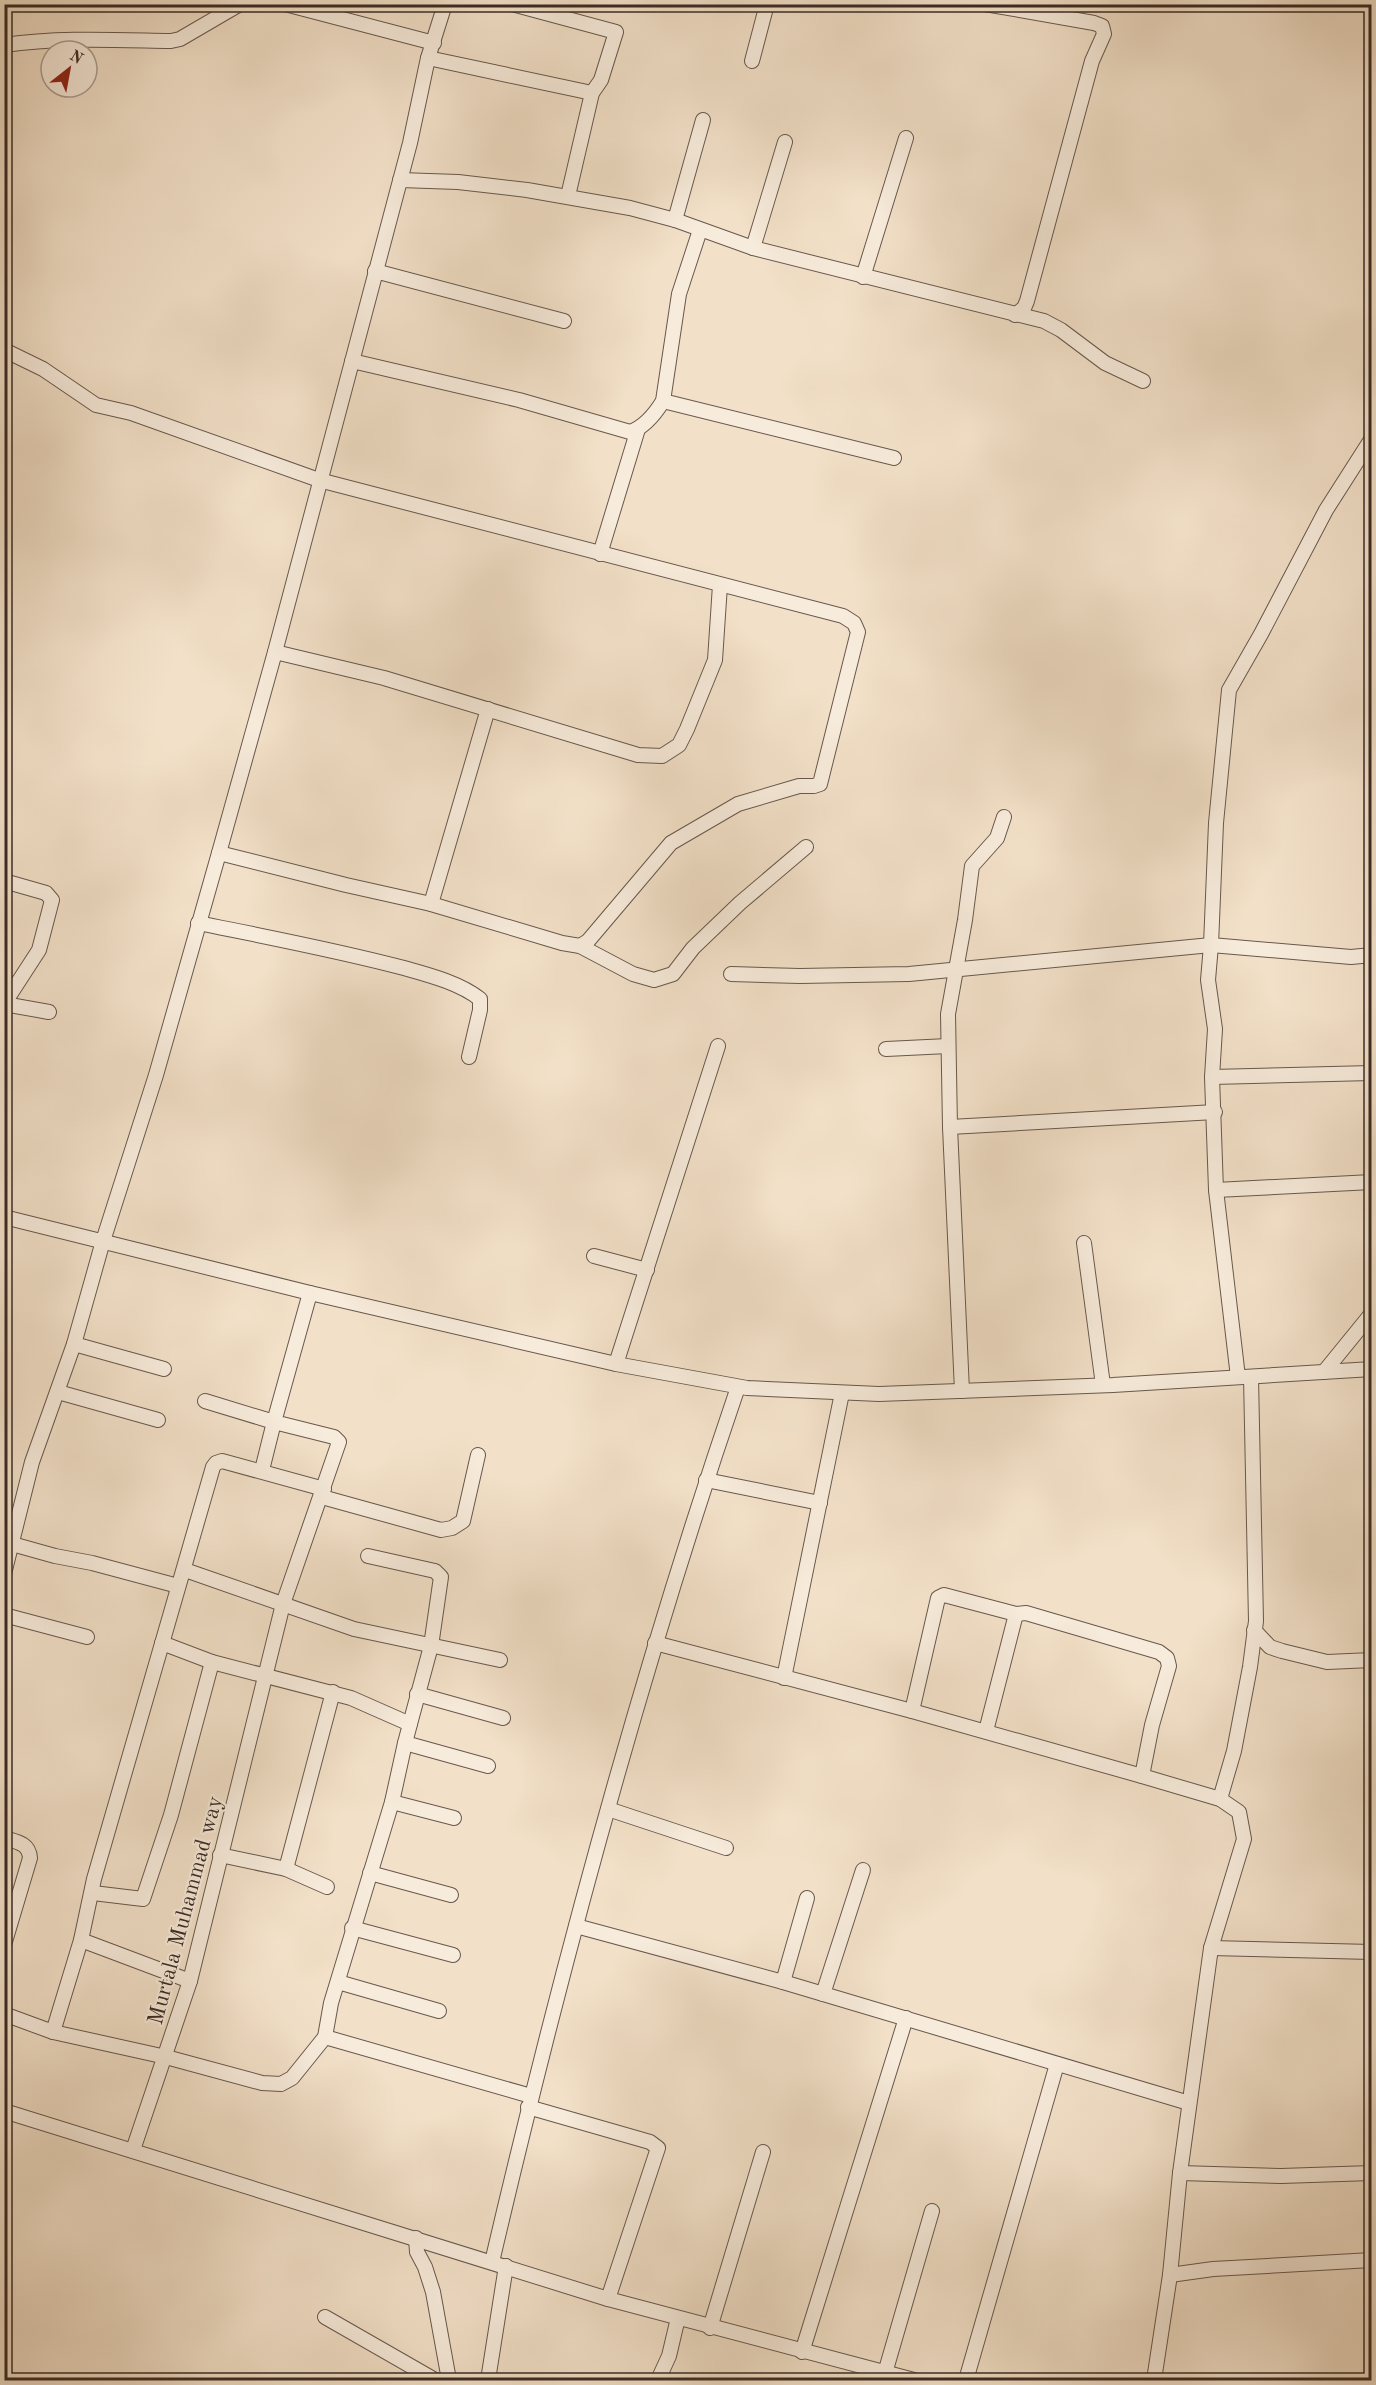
<svg xmlns="http://www.w3.org/2000/svg" width="1376" height="2385" font-family="'Old Standard TT',serif">
<rect width="100%" height="100%" fill="#f2e0c8"/>
<filter id="stains"><feTurbulence type="fractalNoise" baseFrequency=".00333" numOctaves="4"/><feColorMatrix values="0 0 0 0 .2 0 0 0 0 .09 0 0 0 0 .02 0 0 0 .5 -.17"/></filter>
<radialGradient id="worn" r=".72"><stop offset=".6" stop-color="#630" stop-opacity="0"/><stop offset="1" stop-color="#630" stop-opacity=".3"/></radialGradient>
<g fill="none" stroke-linecap="round" stroke-linejoin="round">
<defs>
<g id="minor">
<path d="M285 4 434 43"/>
<path d="M512 4 616 32 601 80 592 93 568 196"/>
<path d="M985 4 1094 23 1102 26 1104 34 1092 61 1027 301 1024 308 1015 315"/>
<path d="M4 45C60 37 115 40 171 41L180 39 240 4"/>
<path d="M428 58 592 93"/>
<path d="M752 61 767 4"/>
<path d="M400 180 458 182 527 190 630 208 675 220 753 248 1044 321 1061 330 1105 363 1143 381"/>
<path d="M675 220 703 120"/>
<path d="M753 248 785 142"/>
<path d="M375 271 564 321"/>
<path d="M863 277 906 138"/>
<path d="M4 350 43 369 96 405 131 413 319 480 843 616 854 623 858 632 820 784 814 786H799L738 804 671 843 588 941 580 946"/>
<path d="M352 361 519 400 630 432C645 427 655 414 663 401L679 294 700 230"/>
<path d="M663 401 894 458"/>
<path d="M600 554 638 429"/>
<path d="M275 652 384 678 638 755 662 756 679 745 687 729 715 660 720 585"/>
<path d="M219 853 346 885 431 904 562 943 580 946 633 974 654 980 673 974 693 948 740 903 806 847"/>
<path d="M4 881 46 893 52 900 39 950 4 1004"/>
<path d="M431 904 488 709"/>
<path d="M198 923C267 937 336 950 404 968 429 975 460 983 480 999V1010L469 1057"/>
<path d="M731 974 800 976 909 974 1211 945 1351 957 1372 955"/>
<path d="M4 1004 49 1012"/>
<path d="M886 1049 948 1046"/>
<path d="M1212 1077 1372 1073"/>
<path d="M950 1127 1215 1112"/>
<path d="M1216 1190 1372 1182"/>
<path d="M4 1217 310 1293 616 1364 747 1388 879 1394 1113 1385 1372 1369"/>
<path d="M1084 1243 1103 1385"/>
<path d="M594 1256 647 1270"/>
<path d="M74 1344 164 1369"/>
<path d="M616 1364 718 1046"/>
<path d="M1324 1372 1372 1313"/>
<path d="M1238 1377 1216 1190 1212 1077 1215 1029 1208 980 1211 945 1216 823 1229 690 1261 634 1326 510 1372 438"/>
<path d="M962 1391 950 1127 948 1014 965 920 972 866 997 838 1004 817"/>
<path d="M58 1392 158 1420"/>
<path d="M205 1401 274 1422 262 1470"/>
<path d="M706 1480 820 1503"/>
<path d="M322 1497 441 1530 452 1528 463 1521 478 1455"/>
<path d="M12 1544 55 1556 92 1563 178 1586"/>
<path d="M368 1556 435 1571 441 1577 431 1646 410 1724"/>
<path d="M185 1570 354 1629 500 1660"/>
<path d="M4 1574 32 1462 74 1344 103 1241 156 1075 219 853 275 652 410 143 428 58 445 4"/>
<path d="M4 1615 87 1637"/>
<path d="M1254 1630 1270 1647 1282 1651 1327 1662 1372 1660"/>
<path d="M162 1643 212 1662 351 1698 410 1724 405 1743 488 1766"/>
<path d="M655 1643 912 1711 1142 1776 1220 1799 1239 1812 1244 1839 1211 1948 1180 2173 1170 2275 1154 2380"/>
<path d="M784 1678 842 1393"/>
<path d="M417 1694 503 1718"/>
<path d="M912 1711 938 1598 944 1595 1016 1614 1026 1613 1159 1652 1167 1658 1169 1666 1152 1725 1142 1776"/>
<path d="M986 1731 1016 1614"/>
<path d="M1220 1799 1234 1751 1250 1667 1256 1621 1251 1377"/>
<path d="M392 1802 454 1818"/>
<path d="M608 1809 726 1848"/>
<path d="M4 1838C17 1842 29 1843 30 1858L4 1945"/>
<path d="M220 1855 286 1869 333 1692"/>
<path d="M286 1869 327 1887"/>
<path d="M370 1873 451 1895"/>
<path d="M93 1893 143 1899 171 1815 212 1662"/>
<path d="M576 1926 783 1982 1189 2103"/>
<path d="M352 1928 453 1955"/>
<path d="M1211 1948 1372 1952"/>
<path d="M190 1981 81 1940 94 1879 213 1467 216 1463 222 1461 324 1489"/>
<path d="M338 1982 439 2011"/>
<path d="M783 1982 807 1898"/>
<path d="M823 1994 863 1870"/>
<path d="M4 2014 53 2032 166 2057 262 2083 281 2084 292 2078 325 2037 331 2003 392 1802 405 1743"/>
<path d="M53 2032 81 1940"/>
<path d="M325 2037 531 2096"/>
<path d="M528 2107 650 2142 658 2148 608 2299"/>
<path d="M4 2111 608 2299 914 2380"/>
<path d="M133 2150 190 1981 283 1604 339 1442 334 1437 274 1422 310 1293"/>
<path d="M1180 2173 1281 2176 1372 2173"/>
<path d="M416 2238 417 2252 425 2267 433 2292 449 2380"/>
<path d="M492 2262C561 1967 640 1674 738 1387"/>
<path d="M1170 2275 1213 2269 1372 2260"/>
<path d="M325 2317 435 2380"/>
<path d="M710 2328 763 2152"/>
<path d="M802 2352 906 2018"/>
<path d="M885 2373 932 2211"/>
<path d="M488 2380 506 2266"/>
<path d="M658 2380 669 2356 678 2318"/>
<path d="M966 2380 1057 2064"/>
</g>
</defs>
<!-- minor casing -->
<use href="#minor" stroke="#68584d" stroke-width="16"/>
<!-- minor -->
<use href="#minor" stroke="#f7ebdb" stroke-width="14"/>
</g>
<g text-anchor="middle" stroke-width="4.5" stroke-linejoin="round" paint-order="stroke">
<!-- street labels -->
<g font-size="22" fill="#3a2b24" stroke="#f7ebdb">
<text transform="translate(184 1910) rotate(-75)" y="8">Murtala Muhammad way</text>
</g>
</g>
<!-- margin -->
<rect width="1376" height="2385" fill="none" stroke="#f2e0c8" stroke-width="24"/>
<rect x="6" y="6" width="1364" height="2373" fill="none" stroke="#3a2b24" stroke-width="3"/>
<rect x="12" y="12" width="1352" height="2361" fill="none" stroke="#3a2b24" stroke-width="1.5"/>
<!-- north arrow -->
<g transform="translate(69 69) rotate(31)"><circle r="28" fill="#f7ebdb" stroke="#ab9e92" stroke-width="1.5"/>
<path d="M0-4.5L10 22L0 15L-10 22Z" fill="#8f2418"/>
<text y="-9" font-size="16" font-weight="bold" text-anchor="middle" fill="#3a2b24">N</text>
</g>
<rect width="100%" height="100%" filter="url(#stains)"/>
<rect width="100%" height="100%" fill="url(#worn)"/>
</svg>
